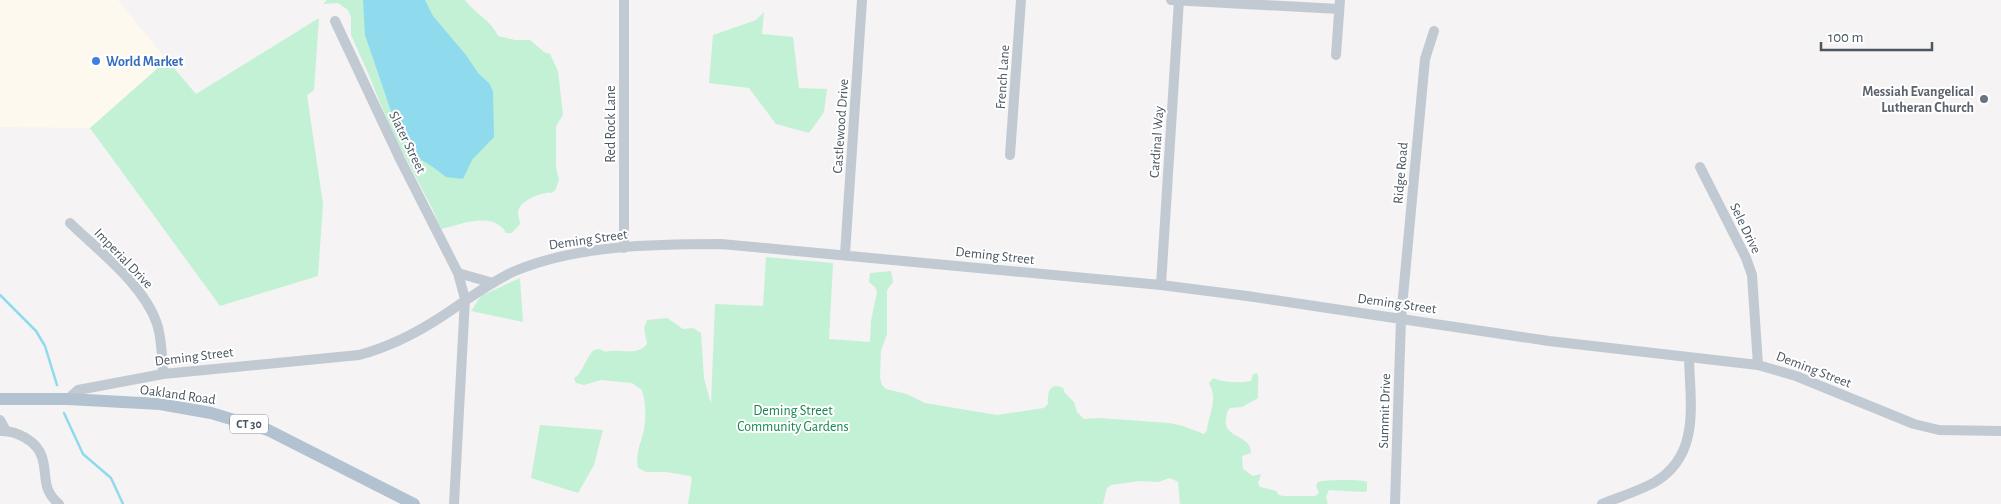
<svg xmlns="http://www.w3.org/2000/svg" width="2001" height="504" viewBox="0 0 2001 504" font-family="'Alegreya Sans',sans-serif">
<style>
.commercial{fill:#fdf9ef}
.green{fill:#c3f1d5}
.water{fill:#90daee}
.lines{fill:none;stroke-linecap:round;stroke-linejoin:round}
.stream{stroke:#90daee;stroke-width:2.5}
.minor{stroke:#c1cad2;stroke-width:10}
.major{stroke:#b3c2d1;stroke-width:12}
.shop-dot{fill:#3f7fe0;stroke:#fff;stroke-width:2}
.worship-dot{fill:#6b7280;stroke:#fff;stroke-width:2}
.labels{text-anchor:middle;stroke-width:4;stroke-linejoin:round;paint-order:stroke}
.shield{fill:#fff;stroke:#808990;stroke-width:1}
.shield-label{font-size:12px;font-weight:bold;fill:#4a5661}
.shop-label{font-size:14px;font-weight:bold;fill:#366cbe;stroke:#fff;text-anchor:start}
.street-label{font-size:14px;fill:#4a5661;stroke:#fff}
.worship-label{font-size:14px;font-weight:bold;fill:#5b616d;stroke:#fff;text-anchor:end}
.park-label{font-size:14px;fill:#17864f;stroke:#fff}
</style>
<rect width="100%" height="100%" fill="#f5f3f3"/>
<path class="commercial" d="M0,0H118L167,60L90,128L0,127Z"/>
<path class="green" d="M327,0H465C475,14 491,20 498,36L515,40H530L544,52L550,54L558,71L563,115L556,126V168L559,179L556,189L552,193C543,191 519,201 518,212C518,216 520,221 520,224L512,233H506C494,210 460,225 441,229L432,208L391,130L368,73L351,35V17L348,10L338,3L323,4Z
M764,12L762,34L793,37L799,88L827,89L824,112L809,133L776,124L749,88L709,83L713,35L756,20Z
M319,18L314,90L307,95L323,204L318,276L220,306L90,128L167,60L196,94Z
M766,257L833,263L829,339L870,342L871,321L877,292L875,287L869,282L870,273L891,271L893,282L887,290V334L881,351L880,378L882,385L886,389L907,394L925,403L997,415L1044,408L1048,404C1047,393 1050,381 1063,388L1065,393L1074,402L1077,412L1084,419L1099,418L1169,423L1183,426L1204,434L1207,430C1208,419 1214,407 1213,396C1213,391 1211,388 1209,383L1213,378C1224,383 1240,383 1251,381L1253,374L1257,373C1260,381 1257,390 1258,398L1242,407L1230,408C1226,412 1227,414 1226,419C1223,439 1251,434 1251,453L1242,456L1243,469L1253,476L1261,474L1258,483L1260,487L1276,491L1279,495L1284,496H1315L1319,493L1316,486L1318,482C1325,480 1361,479 1367,482V491L1364,492L1329,490L1326,497L1328,504H1180L1178,482L1170,478L1158,482L1140,481L1111,485L1107,488L1103,504H688L692,478L690,476L666,472H646L638,468C635,454 641,443 644,430C646,417 646,403 642,390L632,383L601,380L584,385L576,383L574,378C584,372 585,358 594,350L599,349L606,352C618,348 637,357 647,344L644,328L647,320L667,318L683,329L693,328L701,333L704,378L711,404L715,304L763,306Z
M520,278L523,322L471,311L481,296Z
M540,425L603,430L594,465L578,493L531,478Z"/>
<path class="water" d="M363,0H425L433,16L466,55L478,73L489,83L493,91L494,137L472,160L463,179L446,177L433,167L420,159L409,137L400,129L393,117L365,35Z"/>
<g class="lines">
<path class="stream" d="M0,295L36,331L45,346L57,385
M64,413L83,454L111,478L123,504"/>
<path class="minor" d="M624,0V248
M1171,0L1339,9
M335,21L400,159L458,273L465,299L454,504
M1336,55L1340,0
M1010,155L1021,0
M1700,167L1746,258L1752,275L1758,365
M70,223C99,251 144,285 157,324C162,339 162,358 163,374
M845,254L862,0
M458,273L493,283
M1161,285L1179,0
M68,399L78,390L163,374L359,355C389,347 415,334 441,317C466,301 488,283 515,271C577,245 655,244 721,244L1161,285L1247,296L1549,341L1758,365L1796,376L1914,424L1939,430L2001,431
M0,420L6,431
M0,431C16,430 37,441 42,457C48,477 41,489 59,504
M1395,504L1401,318L1425,59L1434,31
M1602,504C1619,497 1639,491 1655,482C1701,454 1690,404 1689,357"/>
<path class="major" d="M0,399H68L160,404L211,413L268,430L414,504"/>
</g>
<circle class="shop-dot" cx="96" cy="61" r="5"/>
<circle class="worship-dot" cx="1984" cy="99" r="5"/>
<g class="labels">
<rect class="shield" x="230" y="414.5" width="38" height="19" rx="4"/>
<g class="shield-label">
<text x="249" y="428">CT 30</text>
</g>
<g class="shop-label">
<text x="106" y="66">World Market</text>
</g>
<g class="street-label">
<text transform="translate(1002 77) rotate(-86)" y="5">French Lane</text>
<text transform="translate(610 124) rotate(-90)" y="5">Red Rock Lane</text>
<text transform="translate(840 126) rotate(-86)" y="5">Castlewood Drive</text>
<text transform="translate(408 142) rotate(64)" y="5">Slater Street</text>
<text transform="translate(1156 142) rotate(-86)" y="5">Cardinal Way</text>
<text transform="translate(1400 173) rotate(-85)" y="5">Ridge Road</text>
<text transform="translate(1746 228) rotate(64)" y="5">Sele Drive</text>
<text transform="translate(588 239) rotate(-8)" y="5">Deming Street</text>
<text transform="translate(995 255) rotate(6)" y="5">Deming Street</text>
<text transform="translate(124 258) rotate(46)" y="5">Imperial Drive</text>
<text transform="translate(1397 303) rotate(8)" y="5">Deming Street</text>
<text transform="translate(194 356) rotate(-7)" y="5">Deming Street</text>
<text transform="translate(1814 369) rotate(21)" y="5">Deming Street</text>
<text transform="translate(178 394) rotate(8)" y="5">Oakland Road</text>
<text transform="translate(1384 411) rotate(-88)" y="5">Summit Drive</text>
</g>
<g class="worship-label">
<text x="1974" y="96">Messiah Evangelical<tspan x="1974" dy="16">Lutheran Church</tspan></text>
</g>
<g class="park-label">
<text x="793" y="415">Deming Street<tspan x="793" dy="16">Community Gardens</tspan></text>
</g>
</g>
<path d="M1821 42v8h111v-8" fill="none" stroke="#4a5661" stroke-width="2.5"/>
<text x="1828" y="42" font-size="15" fill="#4a5661" stroke="#ffffff" stroke-width="4" paint-order="stroke">100 m</text>
</svg>
